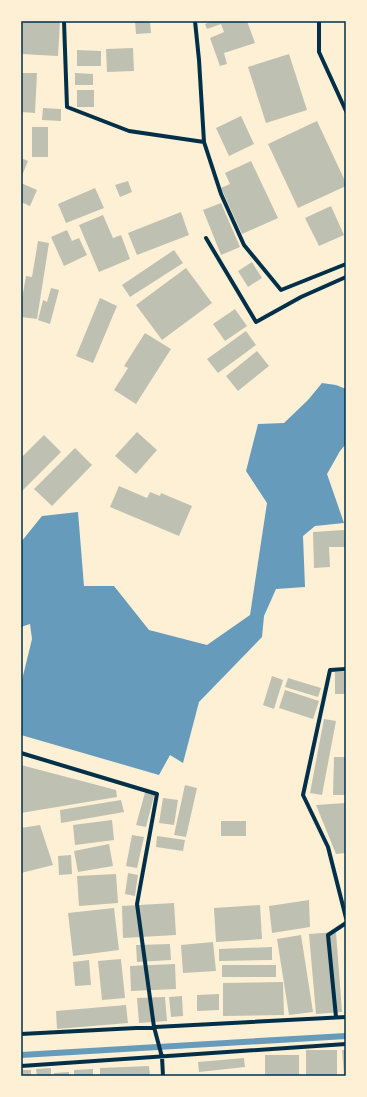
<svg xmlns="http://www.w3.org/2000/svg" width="367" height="1097" viewBox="0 0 367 1097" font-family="Cabin,sans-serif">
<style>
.water{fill:#669bbc}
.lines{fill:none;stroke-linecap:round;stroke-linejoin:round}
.stream{stroke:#669bbc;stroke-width:6}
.building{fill:#bec0b2}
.minor{stroke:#003049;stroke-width:4}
.neatline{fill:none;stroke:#003049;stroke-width:1.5}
</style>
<rect width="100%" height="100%" fill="#fdf0d5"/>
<path class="water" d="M322,383L336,385L346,389V444L340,451L327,474L344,523L315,526L303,536L305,587L276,589L264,616L262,637L199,702L183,763L170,755L159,775L21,735V684L32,639L30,624L21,627V542L42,516L78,512L84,586H114L149,630L207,645L250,615L267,503L246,471L258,424L284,423L308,400Z"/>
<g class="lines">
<path class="stream" d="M21,1055L346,1036"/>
</g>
<path class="building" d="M21,21H60L58,56L21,54Z
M135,21H150L151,33L136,34Z
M213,21H247L255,43L224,53L227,64L220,66L210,38L224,32L221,24L207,29L205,24Z
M133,48L134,71L107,72L106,49Z
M77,50L101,51V66H77Z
M289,54L307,110L266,123L248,67Z
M21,73H37L35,113L21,112Z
M75,73L93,74V85H75Z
M77,90H94V107H77Z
M43,108L61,109V121L42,120Z
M241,116L254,144L229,156L216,128Z
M317,121L346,183V186L298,208L268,144Z
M32,127H48V157H32Z
M21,158L28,161L21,178Z
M251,161L278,218L242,234L221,188L230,184L225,173Z
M128,181L132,192L120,197L115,185Z
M21,183L37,190L30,206L21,202Z
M95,188L104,208L66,223L58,204Z
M221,203L240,247L221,255L203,210Z
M331,206L344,235L319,246L305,218Z
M181,212L189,235L137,255L128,233Z
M103,215L113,238L121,235L130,259L99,272L79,225Z
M67,230L72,241L79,238L87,255L64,266L51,237Z
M38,241L49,243L37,319L21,317V305L26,276L32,277Z
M174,250L183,263L130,297L122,285Z
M252,262L262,278L248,287L238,271Z
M186,268L212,303L162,340L136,305Z
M51,288L59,290L50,324L38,320L43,300L47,302Z
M100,298L117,306L93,363L76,356Z
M235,309L247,326L225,341L213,324Z
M246,331L256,345L218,373L207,359Z
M145,333L171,349L136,404L114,390L128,368L124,366Z
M257,351L269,366L238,391L226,376Z
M137,432L157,450L136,474L115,456Z
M44,435L61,452L21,492V458Z
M75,448L92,465L52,506L34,489Z
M119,486L147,498L150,492L160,496L161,493L192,506L179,536L110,507Z
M344,530L345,547H329L330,567L314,568L313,532Z
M335,672H346V694H335Z
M272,676L283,680L274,709L263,705Z
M288,678L321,688L318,697L285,687Z
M285,690L319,701L313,719L279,708Z
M324,719L336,721L322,795L310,793Z
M334,757H346V795H333Z
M21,765L116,790L117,797L21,813Z
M185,785L197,788L186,837L174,835Z
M146,789L155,792L146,827L136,825Z
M163,798L178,800L174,825L159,823Z
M121,800L124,812L61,823L60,810Z
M346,803V853L336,854L316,805Z
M112,820L114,840L75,845L73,825Z
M221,821H246V836H221Z
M40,825L53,865L21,873V828Z
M132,835L144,837L137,868L126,866Z
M157,836L185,840L183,851L156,847Z
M109,844L113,866L78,872L74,851Z
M71,855L72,874L59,875L58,856Z
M128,873L138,875L135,896L125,894Z
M116,874L118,903L79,906L77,876Z
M309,900L310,927L272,933L269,906Z
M174,903L176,935L123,938L122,906Z
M260,905L262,939L216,942L214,908Z
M114,908L119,950L73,956L68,913Z
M336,932L342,1012L316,1014L309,934Z
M301,935L313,1012L289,1015L277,939Z
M213,942L216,971L183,973L181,945Z
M170,944L171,960L137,962L136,945Z
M272,947V960L219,961V949Z
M121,959L125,998L102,1000L98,961Z
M89,960L91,985L75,986L73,962Z
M175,964L176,989L131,991L130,966Z
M222,965H276V977H222Z
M283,982L284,1015L223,1016V983Z
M219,994V1010L197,1011V995Z
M182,996L183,1016L171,1017L169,997Z
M165,997L167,1021L139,1023L137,998Z
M126,1005L128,1023L57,1029L56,1011Z
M306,1050H337V1076H306Z
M342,1050H346V1076H344Z
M265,1055H299V1076H265Z
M244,1058L245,1067L199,1072L198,1062Z
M149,1066L150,1076H100V1068Z
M51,1068V1076H37L36,1069Z
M93,1069V1076H74V1070Z
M21,1070H31V1076H21Z
M69,1072V1076H55L54,1073Z"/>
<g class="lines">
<path class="minor" d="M64,21L67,107L129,131L204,142L221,194L244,245L281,290L346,264
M195,21L199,60L204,142
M319,21V52L346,111
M206,238L256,322L301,297L346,277
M346,669L330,670L303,795L328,847L346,918
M21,753L157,794L137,904L154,1027L162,1057L163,1076
M336,1017L328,935L346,923
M21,1034L346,1017
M21,1066L346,1044"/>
</g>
<rect width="367" height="1097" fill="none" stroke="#fdf0d5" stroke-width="44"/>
<rect x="22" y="22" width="323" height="1053" class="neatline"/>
</svg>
